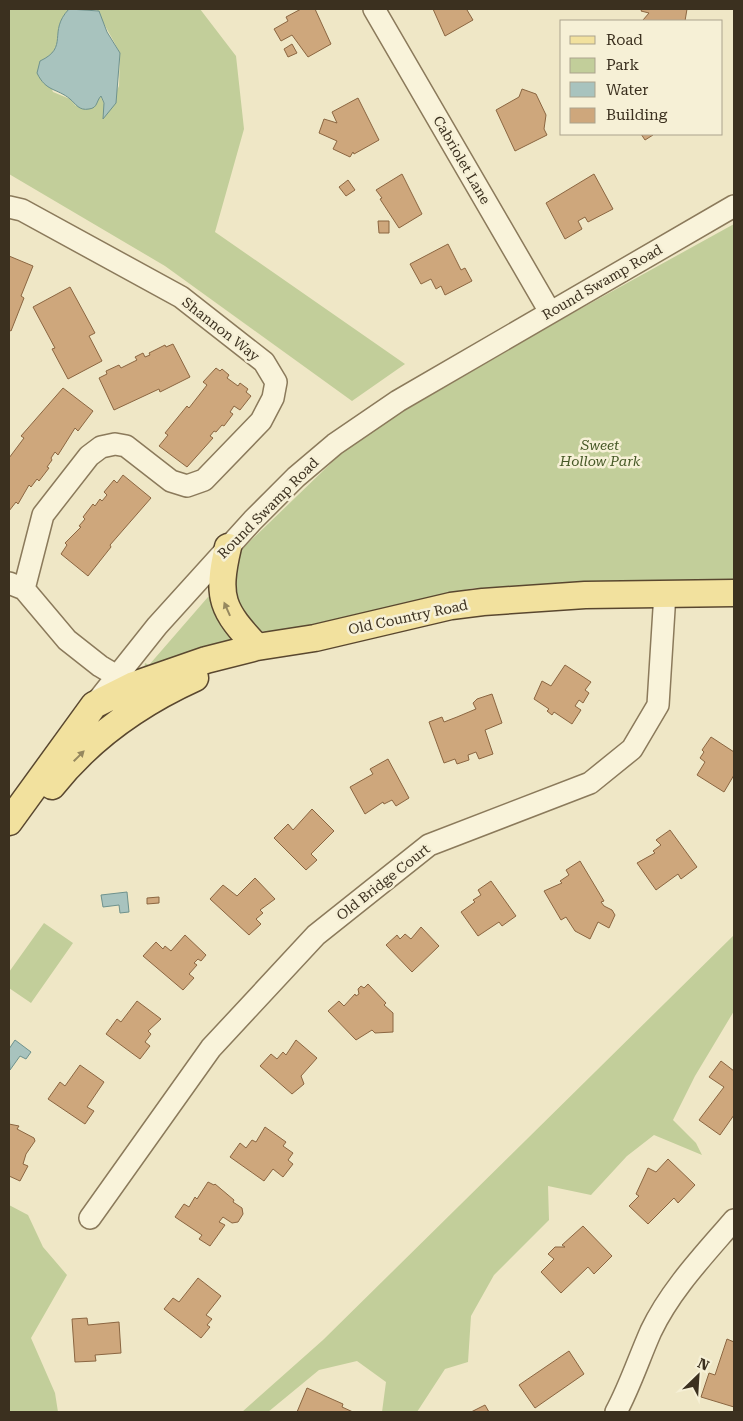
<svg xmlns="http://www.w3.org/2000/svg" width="743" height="1421" viewBox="0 0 743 1421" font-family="'Roboto Serif',serif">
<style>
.green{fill:#c2ce9a}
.water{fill:#a8c3be;stroke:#6e928d}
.building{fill:#cea77c;stroke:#8b6641}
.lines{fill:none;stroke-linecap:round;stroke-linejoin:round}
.minor-casing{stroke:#8b7a5b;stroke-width:24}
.major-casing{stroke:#59472f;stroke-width:29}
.minor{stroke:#f9f3da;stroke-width:21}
.major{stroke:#f2e19e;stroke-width:26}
.oneway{fill:#96885e}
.labels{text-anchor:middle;stroke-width:5;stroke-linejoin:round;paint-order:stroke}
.street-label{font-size:14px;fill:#3b301f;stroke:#f6f0d6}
.park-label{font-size:14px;font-style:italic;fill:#465826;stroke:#f6f0d6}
</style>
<rect width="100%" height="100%" fill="#efe7c6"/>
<path class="green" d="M9,9H69C47,32 70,47 40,61L53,92L70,99L76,106L98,99L100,95L104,104L103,119L119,86L120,53L96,9H200L236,56L244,129L215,232L405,364L352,401L165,266L9,174Z
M734,224V585L473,588L293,633C247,637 249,621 229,585L238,553L356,439L562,319Z
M214,594L237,634L232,643L144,669L145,663L149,665L208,597Z
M44,923L73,943L31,1003L9,988V972Z
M734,935V1011L695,1076L673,1120L696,1143L702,1155L654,1135L627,1156L591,1195L548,1186L549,1220L494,1275L471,1316L468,1362L445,1369L417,1412H382L386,1382L357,1361L319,1370L268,1412H242L323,1340Z
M9,1205L28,1215L43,1247L67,1275L31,1338L55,1393L58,1412H9Z"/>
<path class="water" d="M69,9L99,11L107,32L120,53L116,103L103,119L104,103L101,96C96,101 98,108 89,109C79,111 76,104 70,99C57,88 46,92 37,73L40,61C70,47 47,32 69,9Z
M127,892L129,912L120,913L119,905L103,907L101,895Z
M15,1040L31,1052L26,1059L20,1056L10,1070L9,1049Z"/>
<path class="building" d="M301,9H315L331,44L308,57L292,35L281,41L274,29L288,21L286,17Z
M433,9H468L467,10L473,20L445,36Z
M642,9H687L685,21H645L643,20L649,13L641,11Z
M292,44L297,53L288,57L284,49Z
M522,89L536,94L546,115L544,129L547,135L515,151L496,110L519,97Z
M358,98L379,140L354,154L353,152L350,157L333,149L337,141L319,133L324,119L337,123L332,112Z
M641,134H653V135L645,140Z
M402,174L422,214L399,228L380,199L382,198L376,190Z
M594,174L613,209L588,222L585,217L578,221L582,229L565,239L546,203Z
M348,180L355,190L346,196L339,187Z
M378,221H389V233H379Z
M448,244L461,270L465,268L472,281L445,295L441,286L436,289L431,279L421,284L410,264Z
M9,256L33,266L21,296L24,298L11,331L9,330Z
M70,287L95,333L89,336L102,361L68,379L52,349L55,348L33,307Z
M173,344L190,377L160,392L159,389L114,410L99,378L107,374L106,371L119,365L121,368L137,360L135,357L143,353L145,357L150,355L149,353L165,345L166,347Z
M216,368L220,371L222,369L229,375L227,378L238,386L240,383L248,389L246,392L251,396L240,410L234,406L230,412L233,414L224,426L222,425L216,432L214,431L210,436L213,438L187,467L159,446L168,435L165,433L187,406L189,408L207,385L203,382Z
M63,388L93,411L78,431L75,428L58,455L55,452L51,458L52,460L47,467L49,468L39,481L37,479L31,487L29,485L18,504L16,502L9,511V458L24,438L21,436Z
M123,475L151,498L110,545L111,547L88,576L61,554L67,545L65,543L81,527L79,526L85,519L83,517L93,504L95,506L100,499L102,501L107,495L104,492L114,480L117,483Z
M565,665L591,682L585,690L589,693L583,703L579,700L575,706L581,710L572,724L554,712L552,715L547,711L549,709L534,699L542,681L551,686Z
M492,694L502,723L485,730L493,754L479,759L476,752L468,755L469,760L457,764L455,759L444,763L429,722L442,717L444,722L457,717L476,709L473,703L477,699Z
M711,737L734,752V775L724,792L697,775L705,762L700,758L704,752L702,750Z
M388,759L409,798L396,806L392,800L384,804L383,802L365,814L350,787L373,774L370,769Z
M312,809L334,831L311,854L317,860L306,870L274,838L288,824L293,830Z
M670,830L697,867L681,879L678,874L656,890L637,863L655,853L653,851L661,845L656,840Z
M580,861L604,901L601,902L604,906L612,910L615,915L609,928L598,922L590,939L575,931L566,917L561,920L544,891L562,883L560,881L569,875L566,870Z
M255,878L275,899L260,910L263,913L256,919L261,924L249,935L210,899L223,885L237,896Z
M491,881L516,916L502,926L499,922L478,936L461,912L475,902L473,900L481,895L478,890Z
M159,897V903L147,904V898Z
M421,927L439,946L412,972L386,945L397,935L400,939L405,934L411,939Z
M185,935L206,955L201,961L198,959L194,963L197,965L189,974L194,978L183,990L143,956L156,942L163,949L165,946L171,951Z
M368,984L386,1003L384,1005L393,1013V1032L375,1033L372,1030L356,1040L328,1011L339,1001L344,1006L355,994L356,996L359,994L358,989L361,986L364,988Z
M137,1001L161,1019L148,1031L151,1034L145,1042L150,1046L140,1059L106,1034L117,1019L121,1022Z
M296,1040L317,1058L301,1076L304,1084L292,1094L260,1066L271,1054L277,1059L283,1052L286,1055Z
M721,1061L734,1071V1115L720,1135L699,1120L724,1087L709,1077Z
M80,1065L104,1082L87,1107L94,1111L85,1124L48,1099L60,1082L65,1086Z
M9,1124L19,1126L17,1129L34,1138L35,1141L26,1154L23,1164L28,1166L20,1181L9,1176Z
M265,1127L286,1142L283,1146L293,1153L288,1160L293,1164L283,1177L273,1169L264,1181L230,1157L240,1143L246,1148L252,1140L256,1142Z
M668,1159L695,1185L678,1203L674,1198L648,1224L629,1206L639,1196L636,1194L648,1168L656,1172Z
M208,1182L214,1185L215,1184L234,1200L233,1202L242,1208L243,1214L238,1222L232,1223L223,1217L219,1222L225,1225L210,1246L199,1239L202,1235L175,1217L184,1204L189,1207L195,1197L197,1199Z
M583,1226L612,1256L594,1274L588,1267L561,1293L541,1272L554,1259L548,1254L555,1247H565L562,1245Z
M198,1278L221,1296L206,1315L212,1319L207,1325L210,1327L201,1338L164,1309L173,1298L179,1302Z
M87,1318L88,1325L119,1322L121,1353L95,1355L96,1361L75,1362L72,1319Z
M727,1339L734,1342V1407L701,1397L709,1373L715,1375Z
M569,1351L584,1374L535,1408L519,1385Z
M307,1388L343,1404L342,1407L353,1412H297Z
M485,1405L489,1412H471Z"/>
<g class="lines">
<defs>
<path id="minor" d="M374,9L550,312
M9,207L22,210L181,297L264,362L276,382L273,398L261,421L204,480L187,486L171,481L126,446L115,444L101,447L89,456L43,515L24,589
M9,583L24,589L67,640L100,666L127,682
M95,704L157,626L253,520L296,477L335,444L398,401L734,206
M90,1218L211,1048L316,935L429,845L590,783L632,749L658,705L665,593
M616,1412C630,1386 639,1358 651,1331C671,1289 705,1254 734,1220"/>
<path id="major" d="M228,547C216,598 222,610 257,647
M52,786C90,738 140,703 195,678
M9,822L94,705L134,685L206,660L257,647L315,638L451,606L483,602L585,595L734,593"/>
</defs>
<use href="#minor" class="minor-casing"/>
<use href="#major" class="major-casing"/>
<use href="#minor" class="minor"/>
<use href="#major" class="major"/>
</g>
<defs><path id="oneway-solid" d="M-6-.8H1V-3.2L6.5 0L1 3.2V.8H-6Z" transform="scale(1.25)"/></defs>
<g class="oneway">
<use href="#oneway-solid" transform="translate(227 609) rotate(-114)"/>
<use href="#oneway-solid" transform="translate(79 756) rotate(-45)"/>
</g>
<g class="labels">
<g class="street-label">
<text transform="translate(462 160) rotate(60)" y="5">Cabriolet Lane</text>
<text transform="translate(602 282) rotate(-30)" y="5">Round Swamp Road</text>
<text transform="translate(221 329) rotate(38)" y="5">Shannon Way</text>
<text transform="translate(268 508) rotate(-45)" y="5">Round Swamp Road</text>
<text transform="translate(408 617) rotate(-12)" y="5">Old Country Road</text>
<text transform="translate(383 882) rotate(-38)" y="5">Old Bridge Court</text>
</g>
<g class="park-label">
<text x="600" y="450">Sweet<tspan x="600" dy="16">Hollow Park</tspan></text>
</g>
</g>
<rect width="743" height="1421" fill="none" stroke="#3b301f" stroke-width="20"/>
<rect x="560" y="20" width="162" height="115" fill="#f6f0d6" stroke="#aba38d"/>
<rect x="570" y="36" width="25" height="8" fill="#f2e19e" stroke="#aba38d"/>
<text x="606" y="45" font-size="15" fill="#3b301f">Road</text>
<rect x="570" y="58" width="25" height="15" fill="#c2ce9a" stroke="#aba38d"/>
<text x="606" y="70" font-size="15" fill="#3b301f">Park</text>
<rect x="570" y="82" width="25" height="15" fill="#a8c3be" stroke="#aba38d"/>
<text x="606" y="95" font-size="15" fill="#3b301f">Water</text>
<rect x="570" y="108" width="25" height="15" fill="#cea77c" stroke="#aba38d"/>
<text x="606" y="120" font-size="15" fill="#3b301f">Building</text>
<g transform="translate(698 1376) rotate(25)" stroke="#f6f0d6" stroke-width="4" paint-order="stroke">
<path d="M0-4L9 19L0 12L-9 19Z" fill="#3b301f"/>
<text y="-8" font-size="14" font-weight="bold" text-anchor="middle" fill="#3b301f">N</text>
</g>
</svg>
